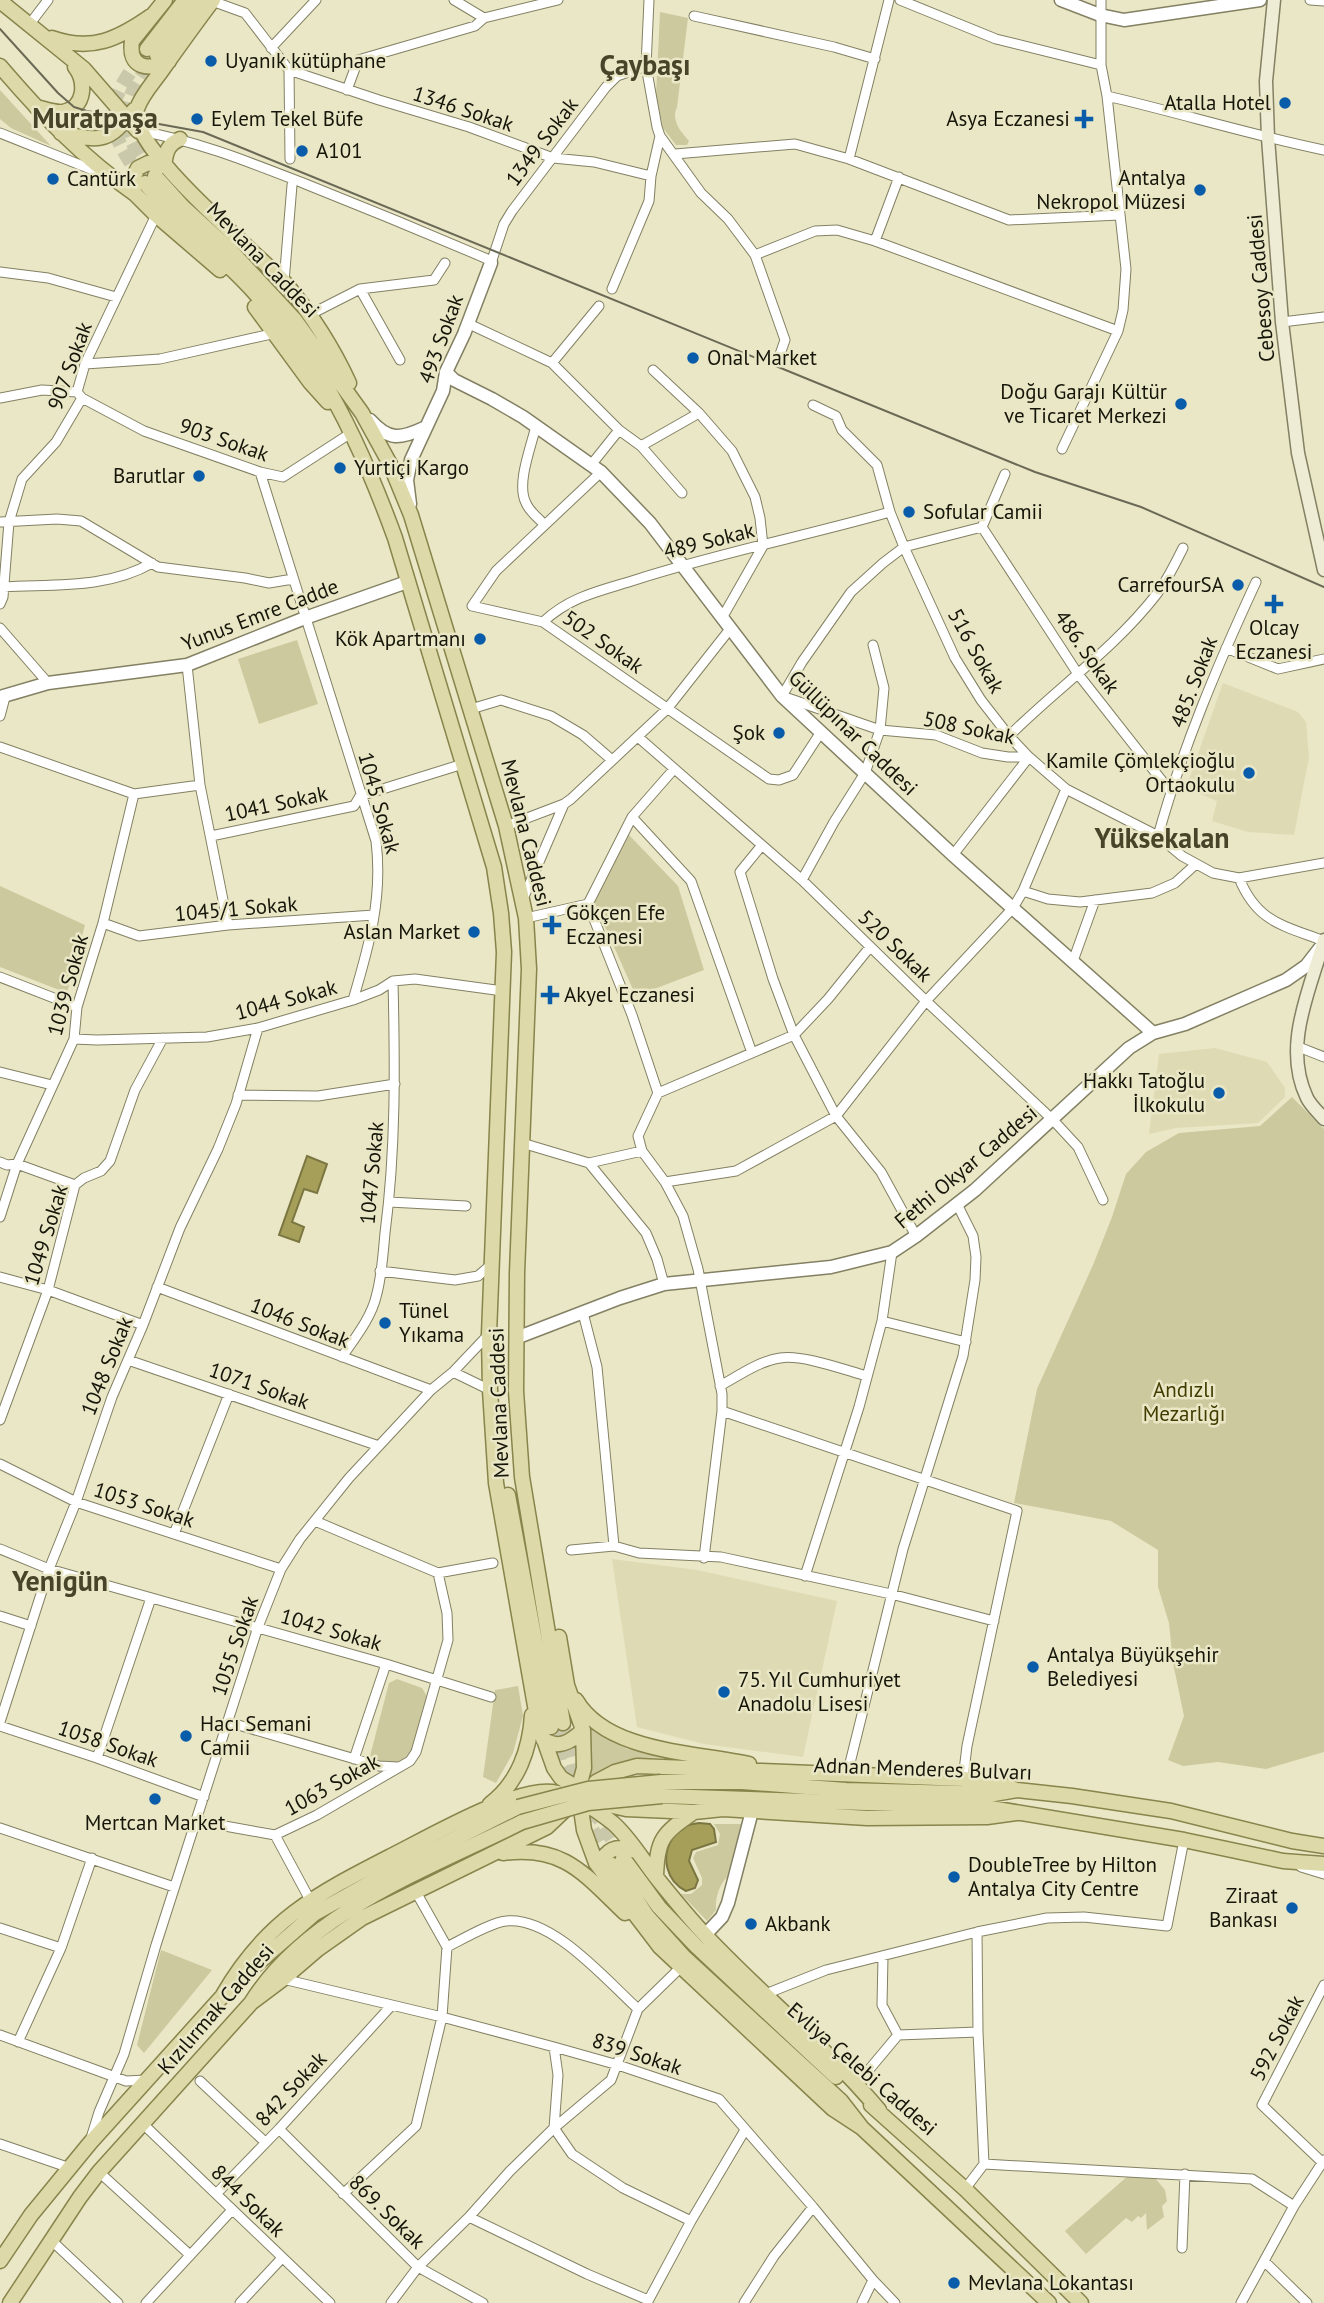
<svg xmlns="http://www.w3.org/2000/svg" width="1324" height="2303" viewBox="0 0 1324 2303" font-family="'PT Sans',sans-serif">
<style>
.built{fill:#dedab3}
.green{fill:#cdc99e}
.water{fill:#a69f59;stroke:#7b7641;stroke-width:2}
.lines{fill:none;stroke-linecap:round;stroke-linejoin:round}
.primary-tunnel{stroke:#c9c8aa;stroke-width:14;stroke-dasharray:14 7;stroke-linecap:butt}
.minor-casing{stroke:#838063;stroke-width:11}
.tertiary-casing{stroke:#838063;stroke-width:15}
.secondary-casing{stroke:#838063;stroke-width:15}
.primary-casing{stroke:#88844b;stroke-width:17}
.minor{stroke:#fff;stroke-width:9}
.tertiary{stroke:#fff;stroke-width:12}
.secondary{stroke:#eeecd4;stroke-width:12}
.primary{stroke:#ddd9a9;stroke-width:14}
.tram{stroke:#6a6955;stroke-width:2}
.primary-bridge-casing{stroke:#88844b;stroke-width:17;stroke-linecap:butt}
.primary-bridge{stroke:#ddd9a9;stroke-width:14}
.poi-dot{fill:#095caa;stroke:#e9e7c6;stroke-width:2.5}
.labels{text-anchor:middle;stroke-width:5;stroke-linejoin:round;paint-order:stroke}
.poi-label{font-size:21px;fill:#161509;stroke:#e9e7c6;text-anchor:start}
.street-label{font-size:21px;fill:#161509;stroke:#e9e7c6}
.park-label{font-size:21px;fill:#423c00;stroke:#e9e7c6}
.district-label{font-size:28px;font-weight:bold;fill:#474429;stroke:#e9e7c6}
</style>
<rect width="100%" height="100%" fill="#e9e7c6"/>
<path class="built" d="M1223,683L1298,712L1306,722L1309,757L1294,835L1248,832L1212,821L1217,801L1186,788Z
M1215,1048L1267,1062L1285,1088V1097L1258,1123L1176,1128L1149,1134L1159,1054Z
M612,1559L697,1570L837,1601L803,1757L704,1744L637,1727Z"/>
<path class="green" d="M660,12L688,18L677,107C671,120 680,131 689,141L687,145H676L663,128L656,95Z
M0,90L51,146L11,128L0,119Z
M297,640L318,704L259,724L238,659Z
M628,834L678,886L704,970L636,996L593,900Z
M0,886L85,925L67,993L0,967Z
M1292,1097L1324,1129V1752L1266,1769L1218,1762L1183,1766L1168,1760L1184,1716L1173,1663L1169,1623L1158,1587V1550L1111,1521L1014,1503L1037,1389L1093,1265L1112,1217L1126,1174L1146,1152L1179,1133L1260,1126Z
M397,1679L422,1688L428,1698C419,1728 414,1784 370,1756L389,1683Z
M518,1686L523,1716L513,1753L496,1783L483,1777L495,1690Z
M586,1721L599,1733L627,1749L676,1758C663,1758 648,1757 635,1759C618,1763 603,1773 586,1777Z
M714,1824H741L727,1877C719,1885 715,1899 716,1910L707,1921L681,1894H691L702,1885V1878L693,1858L696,1852L718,1845L720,1834Z
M161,1950L212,1970L144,2053L137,2045Z
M1129,2175L1155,2178L1165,2190L1167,2201L1162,2206L1164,2217L1147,2230L1146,2213L1141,2218L1138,2216L1132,2222L1126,2218L1086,2254L1065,2231Z"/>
<path class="water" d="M307,1156L327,1164L317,1193L304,1189L292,1222L304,1227L299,1242L279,1235Z
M699,1823L710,1824L714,1829L716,1842L692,1850L689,1861L698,1880L695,1888L686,1891C666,1881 661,1857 672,1839C675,1834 678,1829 683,1827C687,1825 694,1824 699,1823Z"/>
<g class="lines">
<path class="primary-tunnel" d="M152,172C114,124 120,104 155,57
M143,180C100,122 104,105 147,49
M563,1723L573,1764L584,1787
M551,1727L562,1768L569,1784
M593,1809L623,1857
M582,1812L612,1864"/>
<defs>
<path id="minor" d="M454,0L484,18
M649,0L646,66L657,127L660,136L701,193L728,219L755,255L785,340L779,357
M900,0L996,39L1101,65
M1310,0L1324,1
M212,1L245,13L289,70L379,100L469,127L553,158L594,162L651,176
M694,16L834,47L875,59
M29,25L48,0
M271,48L316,0
M289,70L290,159
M347,90L358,60L475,26L484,18L558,0
M1107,96C1180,113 1251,135 1324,150
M140,131C197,141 249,162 303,183C366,208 429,234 492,261
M0,133L103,174
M675,154L795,144L849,159L1009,220L1120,215
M849,159L889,0
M875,241L899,177
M755,255L815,231L837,230L875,241L1118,331L1123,310L1126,269L1107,96L1101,65V0
M491,263L504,224L512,211L606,87L617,76L646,66
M0,272L48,278L116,297
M284,282L292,185
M360,289L400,360
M612,289L649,201L651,176L660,136
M311,314L360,289L434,280L445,263
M1282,322L1324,317
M467,323L552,363L619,430L641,446L699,413L732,451L755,497L760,518L763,546L722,618
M552,363L599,306
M85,364L160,359L276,333
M653,370L699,413
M0,398L42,390L77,392
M82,398L144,431L260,472L283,477L351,433
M813,405L836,416L842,430L877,465L890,512L904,547L955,658L981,700L1009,736L1029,757L1066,789L1158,836L1182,856L1213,873L1239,878L1324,863
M536,426C531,447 516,484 526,503C529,511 538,518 544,524
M641,446L682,493
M1062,449L1118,331
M591,465L619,430
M260,472L376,841C383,898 369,946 353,1000
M601,472L496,571L472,606L543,622L769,779L779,780L793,775L821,732
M1005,474L982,527L904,547L883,563L851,592L802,662L782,696L880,730L936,735L982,753L1008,757H1029
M0,522L57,519L81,521L158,567L245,578L269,583L293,579
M982,527L1078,674L1170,791
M4,587C54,584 107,589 152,563
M0,604L3,597L9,522L22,479L56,442L82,398L77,392L85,364L156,215
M543,622C571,596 600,591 635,580C719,553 805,536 890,512
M0,628L48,683
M1226,648L1278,669L1324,659
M187,665L200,785L228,925
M471,709L501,700L551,716L583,735L612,760
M0,716L5,697
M1009,736C1057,688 1114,649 1156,595C1167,581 1175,564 1183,548
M638,737L802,880L926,1001L1053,1120L1078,1147L1103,1200
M0,747L134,794L200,785
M632,817L691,881L752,1053
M506,826L564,804L571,799L667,709L730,629
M211,836L354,806L360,796L463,764
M1158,836C1182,749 1218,664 1256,582
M762,845L740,872L773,979L794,1035L836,1116L881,1172L916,1236
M953,855L1029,757
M1239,878C1257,922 1282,925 1324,941
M802,880L834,822L865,773L880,730L884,688L873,645
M1023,891L1066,789
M523,899L564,804
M588,904L632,817L674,769
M526,918L588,904L632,1015L658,1093L638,1136L642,1151L665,1182L683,1216L698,1269L722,1394V1411L704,1558
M103,923L139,936L228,925L374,915
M1073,961L1095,900
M0,977L77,1007
M74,1039L97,1040L207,1037L258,1028L353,1000L379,990L393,981L415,979L503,991
M1296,1046L1324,1057
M0,1072L52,1085
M658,1093L794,1035L828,999L870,947
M238,1095L318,1096L395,1084
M522,1143L589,1163L642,1151
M0,1162L7,1165L17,1164L75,1185
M589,1163L646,1233L657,1259L664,1284
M665,1182L736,1171L836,1116L926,1001L1013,908L1023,891L1048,899L1080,902L1152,893L1175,883L1196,864
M389,1202L466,1206
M0,1217L17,1164L74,1039L77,1007L103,923L134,794
M380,1271L455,1280L478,1276L492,1264
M0,1277L48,1290L143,1325
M157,1287L431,1390
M583,1313L597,1367L614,1546
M882,1321L966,1342
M489,1334L453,1372L490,1390
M342,1357C354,1339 371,1318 376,1297C382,1276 383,1254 385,1233C396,1149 395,1065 393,981
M128,1360L379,1446
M720,1386C738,1376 759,1361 780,1358C802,1354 845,1370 867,1376
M722,1411L1017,1511L967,1746L963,1779
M0,1420L48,1290L75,1185L84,1178L101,1171L110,1161L135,1090L163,1038
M0,1464L76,1502L281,1569
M315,1521L438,1573L493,1563
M174,1534L229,1394
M0,1549L49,1569L386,1664L491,1697
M571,1550L614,1546L639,1553L721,1557L891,1594L994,1621
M805,1576L859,1407L882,1321L892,1252
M0,1616L31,1626
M0,1722L49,1569L76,1502L112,1397L143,1325L180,1228L218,1149L236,1104L258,1028
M228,1722L379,1766L398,1767
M0,1726L97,1758L204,1797
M97,1758L151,1598
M354,1759L386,1664
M847,1775L903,1549L963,1356L975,1280L976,1257L973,1236L957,1204
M197,1821L275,1835L317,1815L410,1761L416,1752L448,1640L447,1613L438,1573
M0,1828L174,1887
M275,1835L310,1900
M1301,1867L1324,1874
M0,1928L61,1948
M447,1947C461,1940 492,1922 506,1921C552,1916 606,1980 638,2009
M883,1957L882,2005L898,2035L978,2032
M283,1979L442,2017L554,2047L618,2065L719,2099L813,2207L873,2280L895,2303
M1324,1985L1262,2105L1324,2164
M763,1995L826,1970L977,1932L1047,1918L1084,1917L1167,1926L1184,1840
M0,2035L126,2081L146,2080
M18,2042L61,1948L92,1858
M554,2047L558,2075L554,2128L572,2154L623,2188L691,2221
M200,2081L265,2142
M857,2084L898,2035
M142,2123L330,2303
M279,2129L418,2267L483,2303
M91,2138L99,2112L124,2054L156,1945L258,1627L281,1569L300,1539L349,1478L431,1390L453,1372
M0,2144L70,2168
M984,2164L1252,2179L1294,2206
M99,2172L190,2255
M965,2189L984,2164L978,2032L977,1932
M216,2194L279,2129L391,2006
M343,2194L416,2126L442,2017L447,1947L416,1892
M469,2217L587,2274L648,2300
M52,2241L118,2303
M1182,2248L1185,2174
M1264,2261L1307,2303
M146,2303L232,2210
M240,2303L282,2258
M391,2303L418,2267L469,2217L510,2171L554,2128L611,2080L638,2009L681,1967
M647,2303L691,2221L745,2130
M744,2303L774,2256L813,2207
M862,2303L873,2280
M1241,2303L1294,2206L1324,2160"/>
<path id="tertiary" d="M1061,0L1100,15L1124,20L1260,0
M446,372L454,380L492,399L523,417L601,472L650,523L782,696L953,855L1153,1033
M370,420C389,441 400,439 424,428
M410,504L407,480L411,460L443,391L446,372L464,334L491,263
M0,697L48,683L187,665L305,618L407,582
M516,1338L620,1298L664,1284L831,1267L892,1252L916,1236L975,1190L1129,1048L1153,1033L1185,1024L1286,980L1306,966L1320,948
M705,1935L722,1917L728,1903L752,1811"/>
<path id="secondary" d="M1274,0L1266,81L1268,138L1282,322L1298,453L1324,570
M1324,940C1310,990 1282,1046 1307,1098C1311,1106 1319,1113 1324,1119"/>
<path id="primary" d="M165,0L132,41C128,69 149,71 169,61
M213,0C195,24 177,49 160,73C152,84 141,96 137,109C126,147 259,254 286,284C312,315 332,346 349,383
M0,1L84,69L138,131
M52,38C92,52 118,39 151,16
M147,49L185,0
M157,55L199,0
M0,66C41,114 83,158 135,194
M36,107C45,109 54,113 63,112C86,108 86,81 75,67
M61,133C101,141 107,144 134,110
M180,139C167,145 166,152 164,166L148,163L138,168L131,182L135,194L156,215L220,270
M155,176L183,207L231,251L295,320L362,413L390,464L411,515L506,826L526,918L529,969L517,1273L516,1391L522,1477L563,1723
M145,183C178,223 220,254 255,293C279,319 303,347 321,377C352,428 375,483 395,538L494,867L501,913L504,952L489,1334L490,1390L496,1483L538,1723L554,1768L561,1778L604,1804L626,1809L694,1812L723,1809L867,1818L987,1817L1016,1813
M255,307L310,382L328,402
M508,1495L551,1727
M576,1700C607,1753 696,1752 749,1764
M543,1739C558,1750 571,1742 583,1730
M661,1782H742L846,1790L994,1794L1017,1790L1072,1796L1171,1811L1292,1841L1324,1846
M662,1796L985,1807L1184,1840L1283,1861L1324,1864
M490,1804C518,1783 530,1749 532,1715
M503,1853C564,1845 584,1874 625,1913
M623,1858L659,1907L696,1946L836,2077
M613,1865L647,1916L684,1957L841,2101L862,2128L1049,2303
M602,1871V1860C610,1846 621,1846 636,1851
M656,1877C657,1839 662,1834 694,1812
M243,1976L314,1914L391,1871L518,1807
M223,1995C266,1920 317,1894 391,1856C427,1838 515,1787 552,1792C575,1795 595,1809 613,1823C630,1838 642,1859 656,1877C672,1897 689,1918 707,1937C763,1996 827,2048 879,2110
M251,2003L283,1979L318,1949L362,1918L547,1827L567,1808L580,1783L584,1768L583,1730L567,1685L559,1637
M871,2105L965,2189L1081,2303
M862,2128L833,2109L660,1947L596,1863L584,1830L582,1816L584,1803L596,1782L615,1772L637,1766L963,1779L997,1783L1017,1790
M0,2261L31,2215L90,2143L228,1990
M10,2303L80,2197L99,2172L251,2003C307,1912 430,1868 522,1822"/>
</defs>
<use href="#minor" class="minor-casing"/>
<use href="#tertiary" class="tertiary-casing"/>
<use href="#secondary" class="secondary-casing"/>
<use href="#primary" class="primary-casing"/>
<use href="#minor" class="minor"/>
<use href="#tertiary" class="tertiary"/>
<use href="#secondary" class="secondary"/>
<use href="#primary" class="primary"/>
<path class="tram" d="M0,29L58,93L74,107L87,111L203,132L1035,472L1141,507L1324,587"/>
<defs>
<path id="primary-bridge" d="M518,1807L588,1789L661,1782
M522,1822L588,1803L662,1796"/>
</defs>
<use href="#primary-bridge" class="primary-bridge-casing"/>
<use href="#primary-bridge" class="primary-bridge"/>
</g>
<g class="poi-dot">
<circle cx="211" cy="61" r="7"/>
<circle cx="1285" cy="103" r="7"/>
<circle cx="197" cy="119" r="7"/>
<path d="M1080.5 108.5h7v7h7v7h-7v7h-7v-7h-7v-7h7z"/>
<circle cx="302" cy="151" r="7"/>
<circle cx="53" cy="179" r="7"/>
<circle cx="1200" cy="190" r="7"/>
<circle cx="693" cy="358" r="7"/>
<circle cx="1181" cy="404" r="7"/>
<circle cx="340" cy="468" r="7"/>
<circle cx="199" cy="476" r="7"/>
<circle cx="909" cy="512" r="7"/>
<circle cx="1238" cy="585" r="7"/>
<path d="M1270.5 593.5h7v7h7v7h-7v7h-7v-7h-7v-7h7z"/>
<circle cx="480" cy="639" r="7"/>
<circle cx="779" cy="733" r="7"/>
<circle cx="1249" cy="773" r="7"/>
<path d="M548.5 914.5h7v7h7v7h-7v7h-7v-7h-7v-7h7z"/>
<circle cx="474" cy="932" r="7"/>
<path d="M546.5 984.5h7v7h7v7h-7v7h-7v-7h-7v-7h7z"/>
<circle cx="1219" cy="1093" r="7"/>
<circle cx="385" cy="1323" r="7"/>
<circle cx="1033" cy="1667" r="7"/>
<circle cx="724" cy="1692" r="7"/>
<circle cx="186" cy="1736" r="7"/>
<circle cx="155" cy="1799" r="7"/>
<circle cx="954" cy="1877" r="7"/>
<circle cx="1292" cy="1908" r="7"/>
<circle cx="751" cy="1924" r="7"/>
<circle cx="954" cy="2283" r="7"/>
</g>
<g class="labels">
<g class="poi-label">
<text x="225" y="68">Uyanık kütüphane</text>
<text x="1271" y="110" text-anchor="end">Atalla Hotel</text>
<text x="211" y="126">Eylem Tekel Büfe</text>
<text x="1070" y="126" text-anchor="end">Asya Eczanesi</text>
<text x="316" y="158">A101</text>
<text x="1186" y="185" text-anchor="end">Antalya<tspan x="1186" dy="24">Nekropol Müzesi</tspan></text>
<text x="67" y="186">Cantürk</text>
<text x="707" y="365">Onal Market</text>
<text x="1167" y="399" text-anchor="end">Doğu Garajı Kültür<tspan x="1167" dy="24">ve Ticaret Merkezi</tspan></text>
<text x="354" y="475">Yurtiçi Kargo</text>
<text x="185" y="483" text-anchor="end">Barutlar</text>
<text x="923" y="519">Sofular Camii</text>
<text x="1224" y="592" text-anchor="end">CarrefourSA</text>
<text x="1274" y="635" text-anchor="middle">Olcay<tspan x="1274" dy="24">Eczanesi</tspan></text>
<text x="466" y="646" text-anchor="end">Kök Apartmanı</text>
<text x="765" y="740" text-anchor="end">Şok</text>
<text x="1235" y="768" text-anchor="end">Kamile Çömlekçioğlu<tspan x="1235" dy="24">Ortaokulu</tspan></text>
<text x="566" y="920">Gökçen Efe<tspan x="566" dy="24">Eczanesi</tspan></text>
<text x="460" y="939" text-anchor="end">Aslan Market</text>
<text x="564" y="1002">Akyel Eczanesi</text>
<text x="1205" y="1088" text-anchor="end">Hakkı Tatoğlu<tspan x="1205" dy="24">İlkokulu</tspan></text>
<text x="399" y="1318">Tünel<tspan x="399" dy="24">Yıkama</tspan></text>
<text x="1047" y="1662">Antalya Büyükşehir<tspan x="1047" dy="24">Belediyesi</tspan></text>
<text x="738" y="1687">75. Yıl Cumhuriyet<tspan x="738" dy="24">Anadolu Lisesi</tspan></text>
<text x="200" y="1731">Hacı Semani<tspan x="200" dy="24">Camii</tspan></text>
<text x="155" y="1830" text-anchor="middle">Mertcan Market</text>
<text x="968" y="1872">DoubleTree by Hilton<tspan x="968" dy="24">Antalya City Centre</tspan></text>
<text x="1278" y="1903" text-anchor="end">Ziraat<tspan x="1278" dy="24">Bankası</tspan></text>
<text x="765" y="1931">Akbank</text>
<text x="968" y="2290">Mevlana Lokantası</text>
</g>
<g class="street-label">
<text transform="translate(463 109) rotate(18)" y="7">1346 Sokak</text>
<text transform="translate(542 142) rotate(-53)" y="7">1349 Sokak</text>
<text transform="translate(263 260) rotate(46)" y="7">Mevlana Caddesi</text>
<text transform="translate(1261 288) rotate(-95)" y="7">Cebesoy Caddesi</text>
<text transform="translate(441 339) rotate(-70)" y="7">493 Sokak</text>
<text transform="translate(70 366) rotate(-70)" y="7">907 Sokak</text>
<text transform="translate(224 440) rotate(19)" y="7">903 Sokak</text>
<text transform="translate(709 541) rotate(-14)" y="7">489 Sokak</text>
<text transform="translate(260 615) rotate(-21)" y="7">Yunus Emre Cadde</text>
<text transform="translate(603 642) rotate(35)" y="7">502 Sokak</text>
<text transform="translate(976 651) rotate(61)" y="7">516 Sokak</text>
<text transform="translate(1087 652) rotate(55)" y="7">486. Sokak</text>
<text transform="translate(1194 682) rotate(-69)" y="7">485. Sokak</text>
<text transform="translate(969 728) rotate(12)" y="7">508 Sokak</text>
<text transform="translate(853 733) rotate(44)" y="7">Güllüpınar Caddesi</text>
<text transform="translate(379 803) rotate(74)" y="7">1045 Sokak</text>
<text transform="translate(276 804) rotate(-12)" y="7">1041 Sokak</text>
<text transform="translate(526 833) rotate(76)" y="7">Mevlana Caddesi</text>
<text transform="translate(236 909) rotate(-5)" y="7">1045/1 Sokak</text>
<text transform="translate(895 946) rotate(44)" y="7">520 Sokak</text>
<text transform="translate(68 985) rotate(-75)" y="7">1039 Sokak</text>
<text transform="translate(286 1000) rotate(-15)" y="7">1044 Sokak</text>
<text transform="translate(966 1167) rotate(-40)" y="7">Fethi Okyar Caddesi</text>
<text transform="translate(372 1173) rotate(-85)" y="7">1047 Sokak</text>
<text transform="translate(46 1235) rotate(-73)" y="7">1049 Sokak</text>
<text transform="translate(300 1323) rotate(21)" y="7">1046 Sokak</text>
<text transform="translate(107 1366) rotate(-68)" y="7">1048 Sokak</text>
<text transform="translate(259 1386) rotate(19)" y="7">1071 Sokak</text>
<text transform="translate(499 1403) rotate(-92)" y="7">Mevlana Caddesi</text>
<text transform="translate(144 1505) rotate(18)" y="7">1053 Sokak</text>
<text transform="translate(331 1630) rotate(16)" y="7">1042 Sokak</text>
<text transform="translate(235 1646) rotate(-71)" y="7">1055 Sokak</text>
<text transform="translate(108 1744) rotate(19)" y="7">1058 Sokak</text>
<text transform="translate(923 1769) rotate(2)" y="7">Adnan Menderes Bulvarı</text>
<text transform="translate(332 1785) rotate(-29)" y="7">1063 Sokak</text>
<text transform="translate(216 2009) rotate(-49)" y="7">Kızılırmak Caddesi</text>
<text transform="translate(1277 2038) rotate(-63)" y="7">592 Sokak</text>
<text transform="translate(637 2054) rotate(18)" y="7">839 Sokak</text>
<text transform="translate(862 2069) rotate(41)" y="7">Evliya Çelebi Caddesi</text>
<text transform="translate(291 2089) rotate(-47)" y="7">842 Sokak</text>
<text transform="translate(248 2201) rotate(44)" y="7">844 Sokak</text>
<text transform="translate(387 2212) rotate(44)" y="7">869. Sokak</text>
</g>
<g class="park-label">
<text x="1184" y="1397">Andızlı<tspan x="1184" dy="24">Mezarlığı</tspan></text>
</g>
<g class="district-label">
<text x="645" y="75">Çaybaşı</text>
<text x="95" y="128">Muratpaşa</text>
<text x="1162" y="848">Yüksekalan</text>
<text x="60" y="1591">Yenigün</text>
</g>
</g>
</svg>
